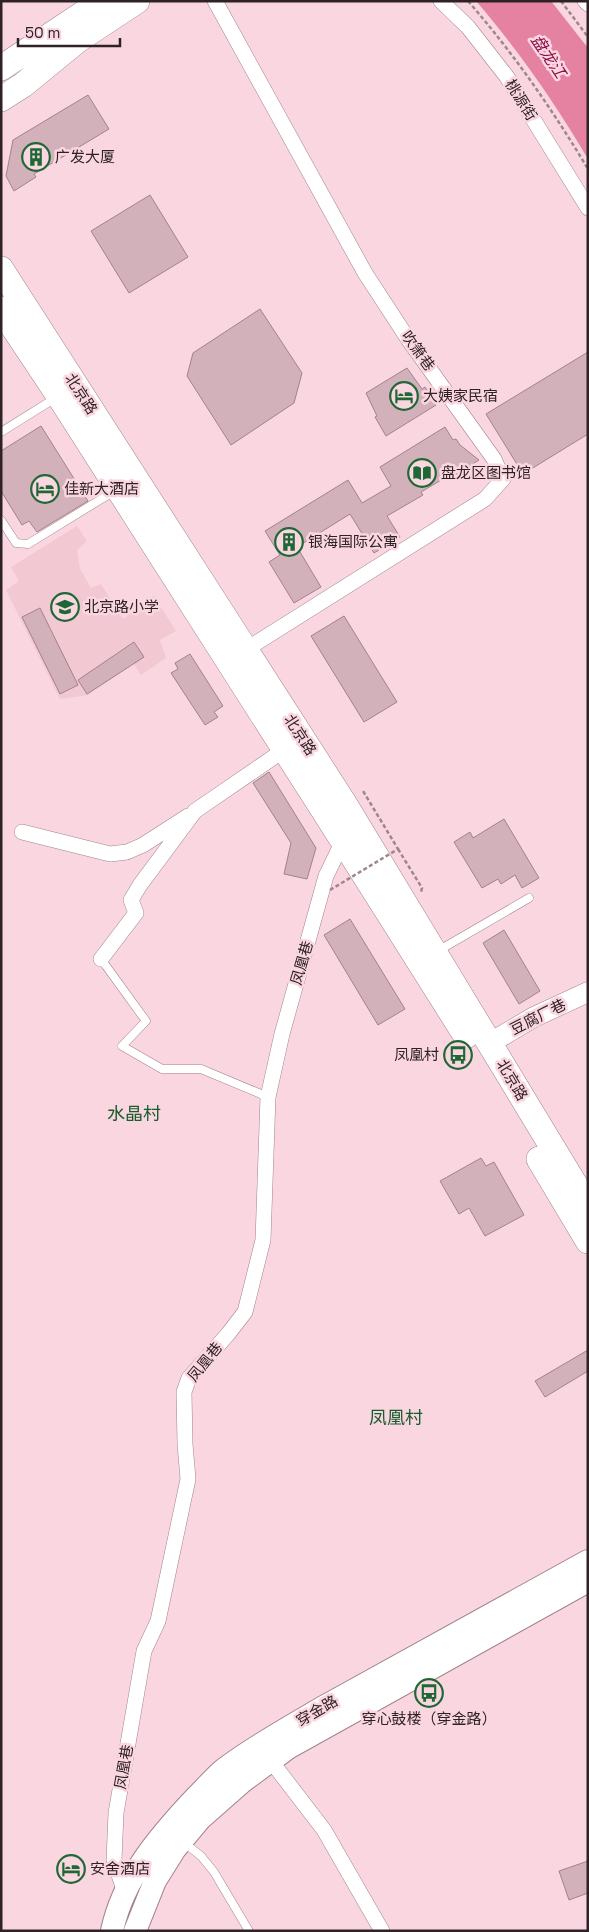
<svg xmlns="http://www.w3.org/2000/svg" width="589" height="1932" viewBox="0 0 589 1932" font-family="'Space Grotesk','Noto Sans SC',sans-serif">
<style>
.built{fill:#f2c8d3}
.water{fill:#e581a1}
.building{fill:#d2b1ba;stroke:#a2828b}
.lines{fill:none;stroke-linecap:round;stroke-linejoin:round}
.service-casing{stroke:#a2838b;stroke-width:9}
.minor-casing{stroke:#a2838b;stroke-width:16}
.tertiary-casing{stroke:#a2838b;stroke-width:21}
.secondary-casing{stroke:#a2838b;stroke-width:24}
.primary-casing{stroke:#a2838b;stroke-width:26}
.path{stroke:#9f868d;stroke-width:2.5;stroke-dasharray:4 2.5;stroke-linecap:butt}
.service{stroke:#fff;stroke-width:8}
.minor{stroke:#fff;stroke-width:15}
.tertiary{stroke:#fff;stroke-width:20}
.secondary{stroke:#fff;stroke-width:22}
.primary{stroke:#fff;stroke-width:25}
.path-bridge{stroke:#9f868d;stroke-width:2.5;stroke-dasharray:4 2.5;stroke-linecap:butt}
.labels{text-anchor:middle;stroke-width:5;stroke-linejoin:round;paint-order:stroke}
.street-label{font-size:15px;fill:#2f2226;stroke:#fad7e0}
.poi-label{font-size:15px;fill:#2f2226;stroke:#fad7e0;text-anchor:start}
.water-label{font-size:16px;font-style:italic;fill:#880f47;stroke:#fad7e0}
.quarter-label{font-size:18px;fill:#185c2e;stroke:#fad7e0}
</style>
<rect width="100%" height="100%" fill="#fad7e0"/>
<path class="built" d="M77,526L87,541L77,550L80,569L91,588L101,584L123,619L154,596L176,631L160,640L166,658L141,675L134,664L88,695L60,699L6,590L19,581L11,567Z"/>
<path class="water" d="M476,1H551L588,48V159C555,103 519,51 476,1Z"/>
<path class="building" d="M88,95L109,129L34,174L36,177L14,191L6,176L13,140Z
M150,195L188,257L129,293L91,231Z
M260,309L302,373L294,403L231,445L187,376L193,353Z
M588,352V434L523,474L486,414Z
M407,368L422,389L425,387L436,405L386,436L375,417L377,416L366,393Z
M41,426L88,501L37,532L29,521L22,525L1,491V451Z
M445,427L453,440L456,439L460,445L479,460L455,475L453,473L421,492L423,495L387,516L400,537L374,553L350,514L297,547L321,587L294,603L269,562L280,555L265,531L348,480L362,503L391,486L380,467Z
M40,608L78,685L60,694L22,617Z
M344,616L397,702L364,722L311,636Z
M134,642L144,657L87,694L78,680Z
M190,654L223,706L214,712L218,717L205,725L171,673L178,669L175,663Z
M269,772L316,848L307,879L284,874L291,843L253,783Z
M504,819L539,878L522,888L515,875L501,884L498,879L482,888L454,842L470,832L473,838Z
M350,919L405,1009L378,1025L324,935Z
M504,930L540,991L519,1004L483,943Z
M481,1158L486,1166L494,1162L524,1215L485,1236L469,1208L459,1214L440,1181Z
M588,1350V1371L545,1397L535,1381Z
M588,1861V1893L569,1900L559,1871Z"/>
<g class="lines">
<defs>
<path id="service" d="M1,432L57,397
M1,520L16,543L28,544L116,490
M436,952L529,898
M101,959L146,1021L122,1046L162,1069H201L268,1097
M183,1842L201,1856L214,1872L249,1931"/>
<path id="minor" d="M215,1L365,273L408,339L494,459L503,479L485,499L245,650
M441,1L468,27L507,77L588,208
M585,1L588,4
M22,832L110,854L127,852L143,845L188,816
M101,959L136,913L131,900L140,885L195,811L284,750
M271,1761L324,1830L382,1931
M125,1893L114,1860L116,1813L144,1651L158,1621L188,1479L185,1444L184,1392L189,1378L228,1334L245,1312L263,1240L268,1097L282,1034L326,876L343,841"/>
<path id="tertiary" d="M490,1043L534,1017L588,992"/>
<path id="secondary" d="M112,1931C123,1878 160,1835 196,1797C205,1788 214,1778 223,1770C253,1747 288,1728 320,1709L588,1561
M135,1931L155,1881L175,1849L200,1819L242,1782L288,1748L588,1581"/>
<path id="primary" d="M1,68L102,1
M1,99L23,85L78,40L137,1
M1,269L344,803L588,1206
M1,309L59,396L343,841L466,1036
M539,1159L588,1241"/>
</defs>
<use href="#service" class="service-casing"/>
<use href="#minor" class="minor-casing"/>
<use href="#tertiary" class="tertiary-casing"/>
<use href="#secondary" class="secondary-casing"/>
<use href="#primary" class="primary-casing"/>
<path class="path" d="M468,1C514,54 552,109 588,169
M561,1L588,37
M398,849L422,888L421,892"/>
<use href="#service" class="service"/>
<use href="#minor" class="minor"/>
<use href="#tertiary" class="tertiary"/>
<use href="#secondary" class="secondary"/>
<use href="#primary" class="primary"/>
<path class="path-bridge" d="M330,890L398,849L363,791"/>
</g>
<defs>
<symbol id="building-ring" viewBox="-11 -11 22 22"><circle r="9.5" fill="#fad7e0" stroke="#1f6836" stroke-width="1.5"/><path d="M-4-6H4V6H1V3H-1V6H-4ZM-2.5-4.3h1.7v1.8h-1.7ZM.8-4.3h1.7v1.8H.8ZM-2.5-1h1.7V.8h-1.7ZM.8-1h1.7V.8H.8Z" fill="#1f6836"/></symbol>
<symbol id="hotel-ring" viewBox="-11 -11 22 22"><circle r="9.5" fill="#fad7e0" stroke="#1f6836" stroke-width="1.5"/><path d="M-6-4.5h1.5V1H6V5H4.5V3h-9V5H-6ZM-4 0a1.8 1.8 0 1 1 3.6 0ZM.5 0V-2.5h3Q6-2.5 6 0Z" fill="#1f6836"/></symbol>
<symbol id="library-ring" viewBox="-11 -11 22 22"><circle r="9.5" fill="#fad7e0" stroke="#1f6836" stroke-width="1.5"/><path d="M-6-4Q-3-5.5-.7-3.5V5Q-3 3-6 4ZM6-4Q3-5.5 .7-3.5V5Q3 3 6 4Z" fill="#1f6836"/></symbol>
<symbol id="school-ring" viewBox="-11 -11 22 22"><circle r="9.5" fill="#fad7e0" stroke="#1f6836" stroke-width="1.5"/><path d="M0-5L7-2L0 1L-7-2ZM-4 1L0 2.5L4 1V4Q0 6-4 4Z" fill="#1f6836"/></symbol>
<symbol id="bus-ring" viewBox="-11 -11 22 22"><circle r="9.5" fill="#fad7e0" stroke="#1f6836" stroke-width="1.5"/><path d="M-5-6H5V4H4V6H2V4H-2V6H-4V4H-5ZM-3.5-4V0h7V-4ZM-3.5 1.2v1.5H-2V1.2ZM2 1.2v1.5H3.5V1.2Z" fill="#1f6836"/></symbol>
</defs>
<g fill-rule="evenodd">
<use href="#building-ring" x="20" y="141" width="32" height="32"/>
<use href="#hotel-ring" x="388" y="380" width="32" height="32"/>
<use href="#library-ring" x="406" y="457" width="32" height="32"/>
<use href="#hotel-ring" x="29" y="473" width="32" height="32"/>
<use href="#building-ring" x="273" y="526" width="32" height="32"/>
<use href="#school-ring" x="49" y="591" width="32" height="32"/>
<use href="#bus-ring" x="442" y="1039" width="32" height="32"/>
<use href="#bus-ring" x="413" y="1677" width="32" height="32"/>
<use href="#hotel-ring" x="55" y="1853" width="32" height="32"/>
</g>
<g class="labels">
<g class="street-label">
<text transform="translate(521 100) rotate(58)" y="5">桃源街</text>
<text transform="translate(418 351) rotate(54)" y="5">吹箫巷</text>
<text transform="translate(81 394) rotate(57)" y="5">北京路</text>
<text transform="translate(300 735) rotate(57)" y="5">北京路</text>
<text transform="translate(302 963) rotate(-74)" y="5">凤凰巷</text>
<text transform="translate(538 1017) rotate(-27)" y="5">豆腐厂巷</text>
<text transform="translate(512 1080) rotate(59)" y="5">北京路</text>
<text transform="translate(205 1362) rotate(-51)" y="5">凤凰巷</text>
<text transform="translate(317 1711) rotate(-30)" y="5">穿金路</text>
<text transform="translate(124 1767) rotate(-80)" y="5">凤凰巷</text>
</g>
<g class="poi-label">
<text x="55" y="162">广发大厦</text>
<text x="423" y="401">大姨家民宿</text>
<text x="441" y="478">盘龙区图书馆</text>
<text x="64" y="494">佳新大酒店</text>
<text x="308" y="547">银海国际公寓</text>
<text x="84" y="612">北京路小学</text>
<text x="439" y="1060" text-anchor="end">凤凰村</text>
<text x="429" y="1724" text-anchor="middle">穿心鼓楼（穿金路）</text>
<text x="90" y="1874">安舍酒店</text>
</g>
<g class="water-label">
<text transform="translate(549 56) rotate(56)" y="6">盘龙江</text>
</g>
<g class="quarter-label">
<text x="134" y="1120">水晶村</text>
<text x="396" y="1424">凤凰村</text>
</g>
</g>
<rect width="589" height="1932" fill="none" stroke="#2f2226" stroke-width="5"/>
<path d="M18 38v8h102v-8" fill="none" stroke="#2f2226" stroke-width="2.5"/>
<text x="25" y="38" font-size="15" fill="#2f2226" stroke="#fad7e0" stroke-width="4" paint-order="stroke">50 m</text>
</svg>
